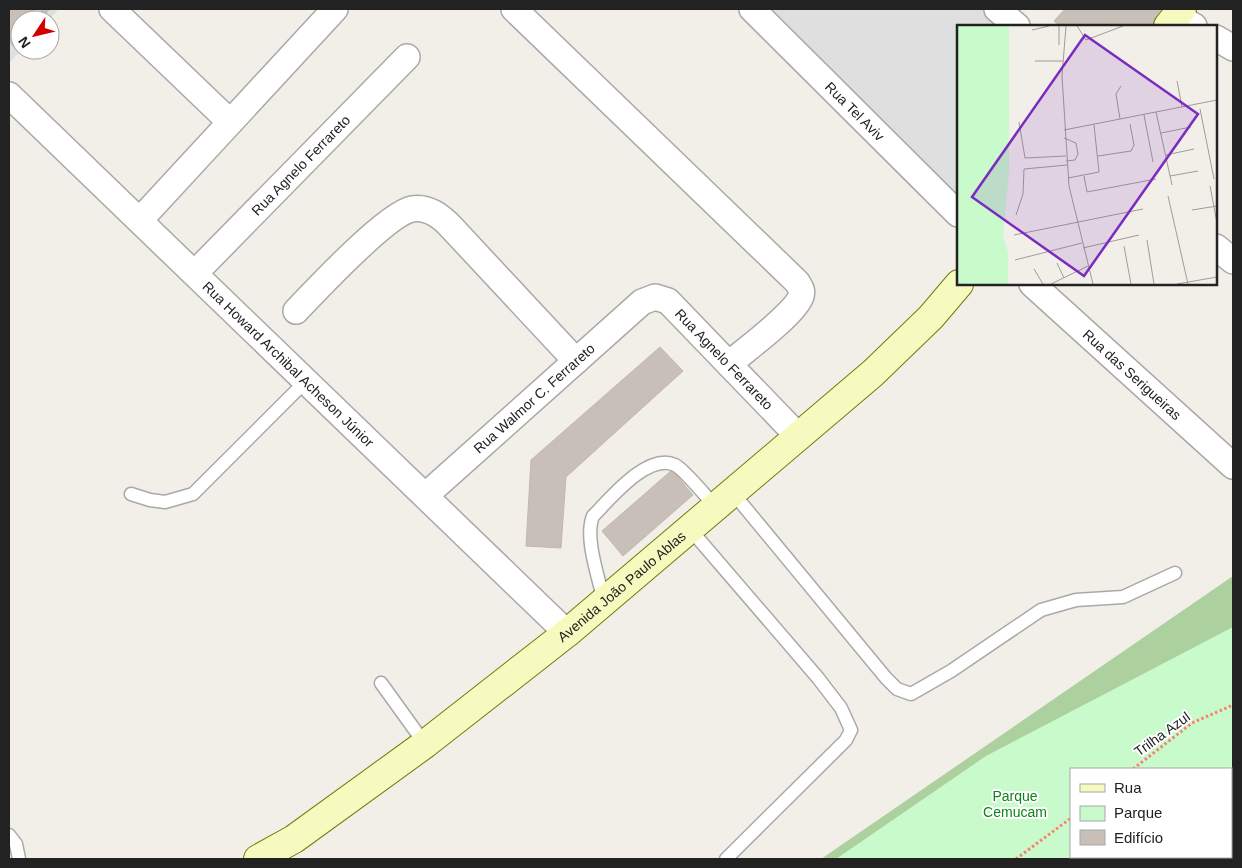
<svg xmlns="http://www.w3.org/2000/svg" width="1242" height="868" viewBox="0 0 1242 868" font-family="Helvetica,sans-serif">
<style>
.residential{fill:#e0dfdf}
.forest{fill:#add19e;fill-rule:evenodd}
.park{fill:#c8facc;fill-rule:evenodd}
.building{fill:#c7bfb8;stroke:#c4b6ab}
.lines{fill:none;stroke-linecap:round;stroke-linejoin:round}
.lane-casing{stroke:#a9a9a9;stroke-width:15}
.street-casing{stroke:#a9a9a9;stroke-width:28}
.secondary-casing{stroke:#707d05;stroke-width:30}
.path{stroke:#fa8072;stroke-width:3;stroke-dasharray:2.5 2.5;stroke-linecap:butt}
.lane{stroke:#fff;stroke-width:12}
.street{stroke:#fff;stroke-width:25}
.secondary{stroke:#f7fabf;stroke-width:28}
.labels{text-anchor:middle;stroke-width:4;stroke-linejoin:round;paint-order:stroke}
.street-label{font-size:14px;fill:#222;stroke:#fff}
.park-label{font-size:14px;fill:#0c8416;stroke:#fff}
.inset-road{fill:none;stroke:#9f9d99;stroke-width:1}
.view{fill:#7b2cbf;fill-opacity:0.15;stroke:#7b2cbf;stroke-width:2.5}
.inset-edge{fill:none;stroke:#222;stroke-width:2.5}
</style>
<rect width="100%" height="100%" fill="#f2efe9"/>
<path class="residential" d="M9,9H59L49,20H20L21,50L10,62Z
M752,9H994L1014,26H958V214Z"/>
<path class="forest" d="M1233,576V859H821ZM1071,769H1231V857H1071Z"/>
<path class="park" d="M1233,627V859H836L986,756ZM1071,769H1231V857H1071Z"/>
<path class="building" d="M9,9H33L42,17L39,20H20V41L14,47L9,41Z
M40,9H50L45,14Z
M1065,9H1168L1153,26H1060L1054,21Z
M660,347L683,371L566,477L561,548L526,546L531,460Z
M672,470L693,495L623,556L602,531Z"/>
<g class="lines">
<defs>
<path id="lane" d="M733,493L886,678L897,689L911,694L951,671L1041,610L1076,600L1123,597L1175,573
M131,494L150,500L165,502L193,494L307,380
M690,529L818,678L841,708L851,730L846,740L726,859
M604,602C599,578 584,538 593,516C610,499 648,452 675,465C685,470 707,498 716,507
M381,683L425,744
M9,835L16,844L19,859"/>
<g id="street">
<path d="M112,9L230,122"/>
<path d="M514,9L797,282C800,287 803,290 801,296C795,314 745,350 729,364"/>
<path id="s1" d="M752,9L958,214"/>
<path d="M997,9L1017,26"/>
<path d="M1176,16L1194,26"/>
<path d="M1216,38L1233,48"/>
<path id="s2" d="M9,95L567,633"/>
<path d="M140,220L335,9"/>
<path d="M1216,247L1233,261"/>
<path id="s3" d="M195,273L407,57"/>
<path id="s4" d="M1032,284L1233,466"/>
<path d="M296,311C317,289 387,214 412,209C429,206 442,217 452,228L576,361"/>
<path id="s5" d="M426,495L642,302L655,297L668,301L799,437"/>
</g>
<g id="secondary">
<path d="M1168,26L1182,9"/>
<path id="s6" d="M258,859L294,839L425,744L567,633L873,373L931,317L959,284"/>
</g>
</defs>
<use href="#lane" class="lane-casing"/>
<use href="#street" class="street-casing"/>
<use href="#secondary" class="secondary-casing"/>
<path class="path" d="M1133,769L1192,723L1233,705
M1016,859L1071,818"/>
<use href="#lane" class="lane"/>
<use href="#street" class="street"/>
<use href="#secondary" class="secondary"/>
</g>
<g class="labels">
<g class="street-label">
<text dy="5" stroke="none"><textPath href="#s1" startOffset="145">Rua Tel Aviv</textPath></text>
<text dy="5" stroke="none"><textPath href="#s3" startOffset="151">Rua Agnelo Ferrareto</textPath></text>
<text dy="5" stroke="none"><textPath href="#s5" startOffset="398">Rua Agnelo Ferrareto</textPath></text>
<text dy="5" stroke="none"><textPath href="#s2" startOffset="388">Rua Howard Archibal Acheson Júnior</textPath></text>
<text dy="5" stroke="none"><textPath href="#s4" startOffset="135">Rua das Serigueiras</textPath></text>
<text dy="5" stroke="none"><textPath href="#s5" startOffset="145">Rua Walmor C. Ferrareto</textPath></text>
<text dy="5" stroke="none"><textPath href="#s6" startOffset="455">Avenida João Paulo Ablas</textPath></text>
<text transform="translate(1162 734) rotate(-36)" y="5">Trilha Azul</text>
</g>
<g class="park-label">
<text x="1015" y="801">Parque<tspan x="1015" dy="16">Cemucam</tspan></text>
</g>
</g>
<g transform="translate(957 25)">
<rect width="260" height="260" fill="#f2efe9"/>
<path d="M0,1H52V149L46,210L51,228V259H0Z" fill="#c8facc"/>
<path class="inset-road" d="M102,1V20M109,1L105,51L112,161L136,259M120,1L129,15L166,1M75,5L92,1M78,36H106M220,56L225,82M243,84L257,154M199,87L215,160M187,90L196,137M163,94L159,69L164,61M62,97L68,133L109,131M107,105L260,75M204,108L234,102M107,113L119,118L121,129L118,135L109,136M209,130L237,124M141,131L174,126L177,120L173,99M127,151L130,167L199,154M213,151L241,146M111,153L142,147L137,100M253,161L260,198M211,171L231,259M235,185L260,181M59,190L66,169L67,144L110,140M57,210L186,184M190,215L197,259M167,221L174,259M126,223L182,210M58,235L125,218M100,238L107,253M77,244L86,259M94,259L131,241M220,259L260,252"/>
<path class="view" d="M128,10L241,89L127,251L15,172Z"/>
<rect width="260" height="260" class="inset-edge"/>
</g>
<rect width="1242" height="868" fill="none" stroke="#222222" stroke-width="20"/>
<rect x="1070" y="768" width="162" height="90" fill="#ffffff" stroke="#a7a7a7"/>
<rect x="1080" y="784" width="25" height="8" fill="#f7fabf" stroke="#a7a7a7"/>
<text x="1114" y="793" font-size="15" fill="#222222">Rua</text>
<rect x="1080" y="806" width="25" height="15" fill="#c8facc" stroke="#a7a7a7"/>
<text x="1114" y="818" font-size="15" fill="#222222">Parque</text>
<rect x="1080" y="830" width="25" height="15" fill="#c7bfb8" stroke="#a7a7a7"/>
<text x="1114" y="843" font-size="15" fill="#222222">Edifício</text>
<g transform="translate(35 35) rotate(235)"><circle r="24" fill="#ffffff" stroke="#a7a7a7"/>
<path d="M0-4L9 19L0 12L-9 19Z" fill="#d40000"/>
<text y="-8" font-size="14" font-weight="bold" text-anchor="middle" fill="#222222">N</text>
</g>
</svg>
